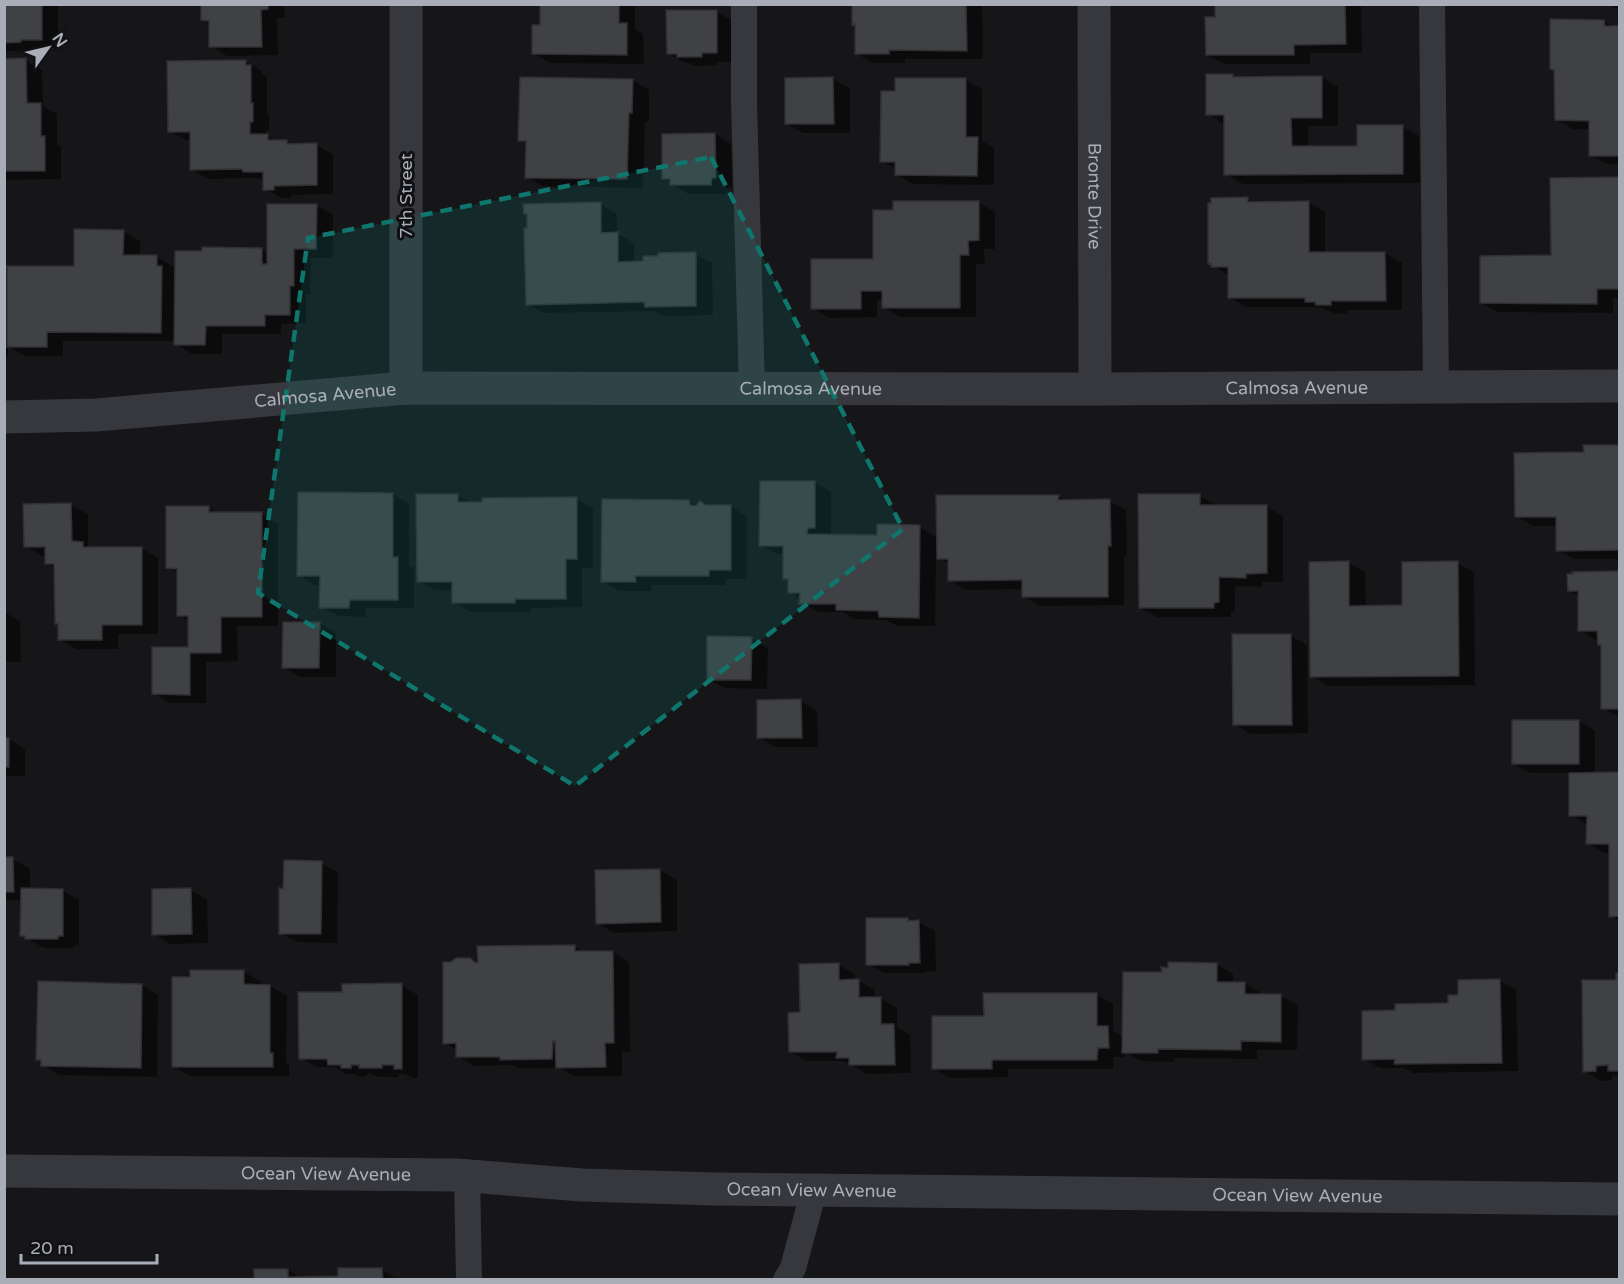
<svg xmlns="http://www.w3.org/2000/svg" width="1624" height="1284" viewBox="0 0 1624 1284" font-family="'Varela Round',sans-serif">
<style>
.shadow{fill:#0007;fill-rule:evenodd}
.building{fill:#404145;stroke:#303034;stroke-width:1.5}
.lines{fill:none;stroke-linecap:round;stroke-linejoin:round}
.lane{stroke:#37383d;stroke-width:26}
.street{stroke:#37383d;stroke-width:33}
.marked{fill:#0f766e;fill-opacity:0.2;stroke:#0f766e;stroke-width:4.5;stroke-dasharray:12 8;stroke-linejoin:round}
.labels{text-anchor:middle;stroke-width:6;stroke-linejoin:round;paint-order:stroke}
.street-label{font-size:18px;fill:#a8adb8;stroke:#111113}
</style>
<rect width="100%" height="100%" fill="#161618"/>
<path class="shadow" d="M4,4H58V48H37V51H4Z
M195,4H284L285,18H277L278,55L227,56L211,46L210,24L203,20V9Z
M542,4H635V29L643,34L644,64L550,63L533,53L541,27Z
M853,4H982L983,59H905V63H873L856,53V26L853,24Z
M1217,4H1361L1362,53H1310V64H1224L1207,55L1217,19Z
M1607,4H1620V9H1615Z
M717,12L733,21V62H717L718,65L695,66L689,63H685L668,53Z
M1604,21L1614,27H1620V164H1607L1590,155V129H1573L1556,119V71L1551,69Z
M4,60H25L42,70L43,106L57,114V145L61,147V179L4,180Z
M246,61L262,71V74L267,76V113L269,114V131L266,130V135L280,142H286L293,146L317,145L333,155V194L291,195V198H281L265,189V181L257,178L208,179L191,169V140H186L169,131Z
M1233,76L1237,78L1321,77L1338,87V126H1308V148H1359L1403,127L1419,136L1420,183L1243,184L1226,174L1224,124L1208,114Z
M786,79H833L850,88V133H803L787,124Z
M633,80L649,90V122H645L643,188L543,186L526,177L527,144L520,140Z
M966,80L982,89V141L994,148V185L913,184L897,175V169L882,161L896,92Z
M715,134L731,144L732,187L728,186L727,194H688L664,178Z
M1620,178V298H1613V313L1498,312L1481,303L1553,257Z
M1247,199L1255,203L1308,202L1325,212V253H1385L1402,263V310H1347V314L1334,313L1318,307H1246L1230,297V276L1209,263Z
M978,202L995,212V249H984L985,264H976V317H900L883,307V300H877V317L829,318L813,308L874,260L894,211Z
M600,204L617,214V234L634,243V263H645L695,254L712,263L713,315L663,316L655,311L544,313L527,304Z
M316,205L333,215V258H311L310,295H306V323L281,324V334H222V354H192L176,344V341H63V356H25L8,346V357H4V305L9,307L76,267L123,231L140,241V257H157L176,268L204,253L203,248L262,249L268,253Z
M1620,446V559H1574L1558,550V526H1533L1516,516L1585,454Z
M815,482L831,492V536L879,537L919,527L938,538L1058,496L1066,501H1109L1126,510L1127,555H1124V605L1040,606L1023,596V589L966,590L950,580L949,564L936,556L935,626H897L886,620L854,619L843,612H818L801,603V599L789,592L790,581L784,578V554H777L761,545Z
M393,494L409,504V566L414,568V608H366L365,617L338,616L321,607V585H315L299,576Z
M458,495L472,503L576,499L593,508V568H582V607L531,608V612H470L454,602V591L435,590L418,581Z
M1200,496L1216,505L1267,507L1283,516V582H1262V587L1235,586V611L1231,612V617H1157L1140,608Z
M689,501L698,506L731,507L747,516V579H726L725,585H651L652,591H619L603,582Z
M25,505H71L88,514V546L92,549L141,548L158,558V634H118V649H76L59,639L60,625L56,623L55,568L46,563V556H42L25,546Z
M209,508L220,514H261L278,524V626H237L238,661L206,662V703H170L153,693L189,649V621L179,615V574L168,568Z
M1349,563L1365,572L1366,607H1403L1457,563L1474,572L1475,685L1328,686L1312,676Z
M1620,573V717L1602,708V646L1599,640H1596L1579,630V596L1569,590Z
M4,612L20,621L21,662H4Z
M320,623L336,633V677H300L283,667Z
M1290,635L1307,645L1308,733L1251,734L1234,724Z
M751,638L768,648L767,689L725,688L708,679Z
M801,701L817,711L818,747H775L759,737Z
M1579,721L1595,731V774H1620V921L1611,916V853H1604L1588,843V825L1571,815V773H1530L1513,764Z
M4,739H9L25,749V776H4Z
M4,859H13L30,869V890L63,891L79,900V945H74V948H44L21,935L22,900H4Z
M321,863L338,872L337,943L297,942L280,933L285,890Z
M660,870L677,880V931L614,933L597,923L596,871Z
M190,890L207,899L208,943L170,944L154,934Z
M907,920L911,922H919L935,931L936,971L925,972V973H884L868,964Z
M575,947L586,953L613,952L629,962L630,1052L622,1051V1076H574L560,1068H518L513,1065L474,1066L457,1056V1050L445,1043L470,959L479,965ZM547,1036L557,1042V1045L545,1039Z
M1216,964L1233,974V983L1245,984L1261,993V995L1281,996L1298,1005L1297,1050H1257V1059L1174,1058V1062L1141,1061L1125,1052V1057H1114L1113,1069H1008V1077L950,1078L934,1068L985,1017L1096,994L1113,1004V1031L1124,1037L1163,973Z
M839,965L855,974V981H859L875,990V998H880L897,1008V1027L910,1035L911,1073L867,1074L844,1061H807L790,1052L802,1014Z
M244,972L260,981V986H270L287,996L286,1063L289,1064V1076H190L173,1066Z
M1620,974V1076L1612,1075V1080L1601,1081L1584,1071Z
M1500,981L1516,990L1518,1071L1413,1073L1404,1068H1380L1364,1059L1449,1005L1459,997Z
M142,985L158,995L157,1077L59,1075L43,1065V1062L38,1059Z
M401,985L418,995V1078H412L405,1074H398V1077H377L370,1073H367V1076L359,1077L354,1074H346L334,1067H317L301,1058L343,993Z
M382,1269L398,1280H255L288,1270L301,1278L340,1277Z"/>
<path class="building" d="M4,4H42V40H21V42L4,43Z
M201,4H268V9L261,10L262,47H209V21L201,20Z
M540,4H619V23H627V55L532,54V25H540Z
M852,4H966L967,51L889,50V54H855V24L852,25Z
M1215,4H1345L1346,44L1294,45V55H1206L1205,17H1215Z
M666,10H717V53H702V57H677V54H667Z
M1550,19L1604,20L1605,26H1620V156H1589V121L1555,120L1554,70L1550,69Z
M26,58L27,103H41V136H45V171H4V59Z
M246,60V65H251V103H253V122H250V134H268V140H287V144L317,143V185L274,186V190H263V172H243L242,169L190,170V132H168L167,61Z
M1206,74H1233V77L1322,76V118H1291L1292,146H1357V125H1403V174L1224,175V115H1206Z
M520,77L633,79L632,113H629L627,179L525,178L526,141H518Z
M833,77L834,124H785V78Z
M895,78H966V137H978L977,176L895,175V162H880L881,91H895Z
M715,133L716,178H712L711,185H670V179H662V134Z
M1620,177V289H1597V304L1480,303V256L1551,255L1550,178Z
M1248,197V202L1309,201V252H1385L1386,301H1331V305H1316L1315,302H1305V298H1228V267H1211V263L1208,264V203H1211V198Z
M893,201H979V240L968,241L969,255H960V308H882V291H861V309H811V259H873V210H893Z
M601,202V233L618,232V262L643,261V256H658V253L696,252V306L645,307L644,302L526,305L524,228H527V214H524L523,204Z
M267,204H317L316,249H294V286H290V315H265V326H206L205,345H174L175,251H202V247L262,248V264H267Z
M74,229L124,230L123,255H157V266H162L161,333L47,332V347H7V266H74Z
M1583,445H1620V550L1556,551V517H1515L1514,453L1584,452Z
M760,481H815V528H808L807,534L877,535V524L920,525L919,618L879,617L878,611L836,610V604H799L800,593H788V579H783V546H759Z
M298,492L393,493V557H398V600H350L349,608H319L320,576H297Z
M416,494H458V502H482V498L577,497V559H566V599H515V603H452V582H417Z
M1138,494H1200V505H1267V573L1246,574V578L1219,577V602L1214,603V608H1139Z
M936,495H1059L1058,500L1110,499L1111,546H1108V597H1022V580L948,581V559H937Z
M602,499L689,500L690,505L696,506L700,501L706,505H731V570H709V576H635L636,582H601Z
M71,503L72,541L83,542V547H142V625H102V640H58V624H55L54,564H45V547H24L23,504Z
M166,506H209V512H262V617H221V653H190V695L152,694V647H188V616H177V569L166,568Z
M1349,561V606L1402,605V562L1458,561L1459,676L1310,677L1309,562Z
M1620,571V709H1601V645H1598L1597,631H1578V591H1568L1567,574H1573L1572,572Z
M283,622H320L319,668H282Z
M1232,634H1291L1292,725H1233Z
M707,636L752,637L751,680H707Z
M801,699L802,738H757V700Z
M1512,720H1579V764H1512Z
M4,738H9V767H4Z
M1620,772V916L1609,917V844H1586L1587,816H1569V773Z
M4,857H13L14,892H4Z
M284,860L322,861L321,934H279V888L283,889Z
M660,869L661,922L596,924L595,870Z
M21,888L63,889V936H58V939H25V936H20Z
M191,888L192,934L152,935V889Z
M866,918H908V921L919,920L920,963H909V965H866Z
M575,945V951H613L614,1043H605L606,1067L556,1068L555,1041H553L552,1059L500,1060V1057H456V1043L443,1044V962H451L456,958H470L475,963L478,962L477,946Z
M1168,962L1217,963V982H1245V994H1281V1042L1241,1041V1050L1158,1049V1053H1122L1123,972H1162L1161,967L1168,968Z
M839,963V980L859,979V997H881V1024H894L895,1065H849V1058H836L837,1052H789L788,1013L800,1012L799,964Z
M190,970H244V984L270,985V1053H273V1067H172V977H190Z
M1616,973H1620V1071H1608V1065L1596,1066V1071L1583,1072L1582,980H1616Z
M1500,979L1502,1063L1394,1064L1395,1059L1362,1060V1011L1395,1010V1004L1448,1003V995H1458V980Z
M38,981L142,984L141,1068L41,1066V1060H36Z
M402,983V1069H394V1065H382V1068H359V1065H351V1068H341V1065H328L327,1059H299L298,992H342V984Z
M983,993H1097V1026H1108L1109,1048H1098L1097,1060H992V1069H932V1016H984Z
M338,1268H382L383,1280H254V1269H288V1277L338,1276Z"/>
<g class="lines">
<path class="lane" d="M744,4V103L752,388
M1432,4L1436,387
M467,1176L469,1280
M786,1280L793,1268L814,1190"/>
<g class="street">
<path d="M406,4V388"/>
<path id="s1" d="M1094,4L1095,389"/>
<path id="s2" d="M4,417L96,415L406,388L1095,389L1620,386"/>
<path id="s3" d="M4,1171L457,1175L582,1185L715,1189L1620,1199"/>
</g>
</g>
<path class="marked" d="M711,157L903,529L575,786L258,593L308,238Z"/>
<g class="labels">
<g class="street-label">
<text transform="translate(406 196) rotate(-90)" y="6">7th Street</text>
<text dy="6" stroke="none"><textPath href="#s1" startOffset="192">Bronte Drive</textPath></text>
<text dy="6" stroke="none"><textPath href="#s2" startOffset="808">Calmosa Avenue</textPath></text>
<text dy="6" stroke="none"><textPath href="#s2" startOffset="1294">Calmosa Avenue</textPath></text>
<text dy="6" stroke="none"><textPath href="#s2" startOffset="322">Calmosa Avenue</textPath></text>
<text dy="6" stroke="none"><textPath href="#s3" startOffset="322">Ocean View Avenue</textPath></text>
<text dy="6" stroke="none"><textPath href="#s3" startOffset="808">Ocean View Avenue</textPath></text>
<text dy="6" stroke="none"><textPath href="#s3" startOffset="1294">Ocean View Avenue</textPath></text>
</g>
</g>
<rect width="1624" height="1284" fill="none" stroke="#a8adb8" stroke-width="12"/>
<g transform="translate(48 48) rotate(56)" stroke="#111113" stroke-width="4.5" paint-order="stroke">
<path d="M0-4.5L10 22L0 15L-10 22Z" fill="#a8adb8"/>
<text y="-9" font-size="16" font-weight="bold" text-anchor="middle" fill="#a8adb8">N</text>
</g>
<path d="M21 1254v9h136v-9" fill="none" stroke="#a8adb8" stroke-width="3"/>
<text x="30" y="1254" font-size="18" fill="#a8adb8" stroke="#111113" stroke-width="4.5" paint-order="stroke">20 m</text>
</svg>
